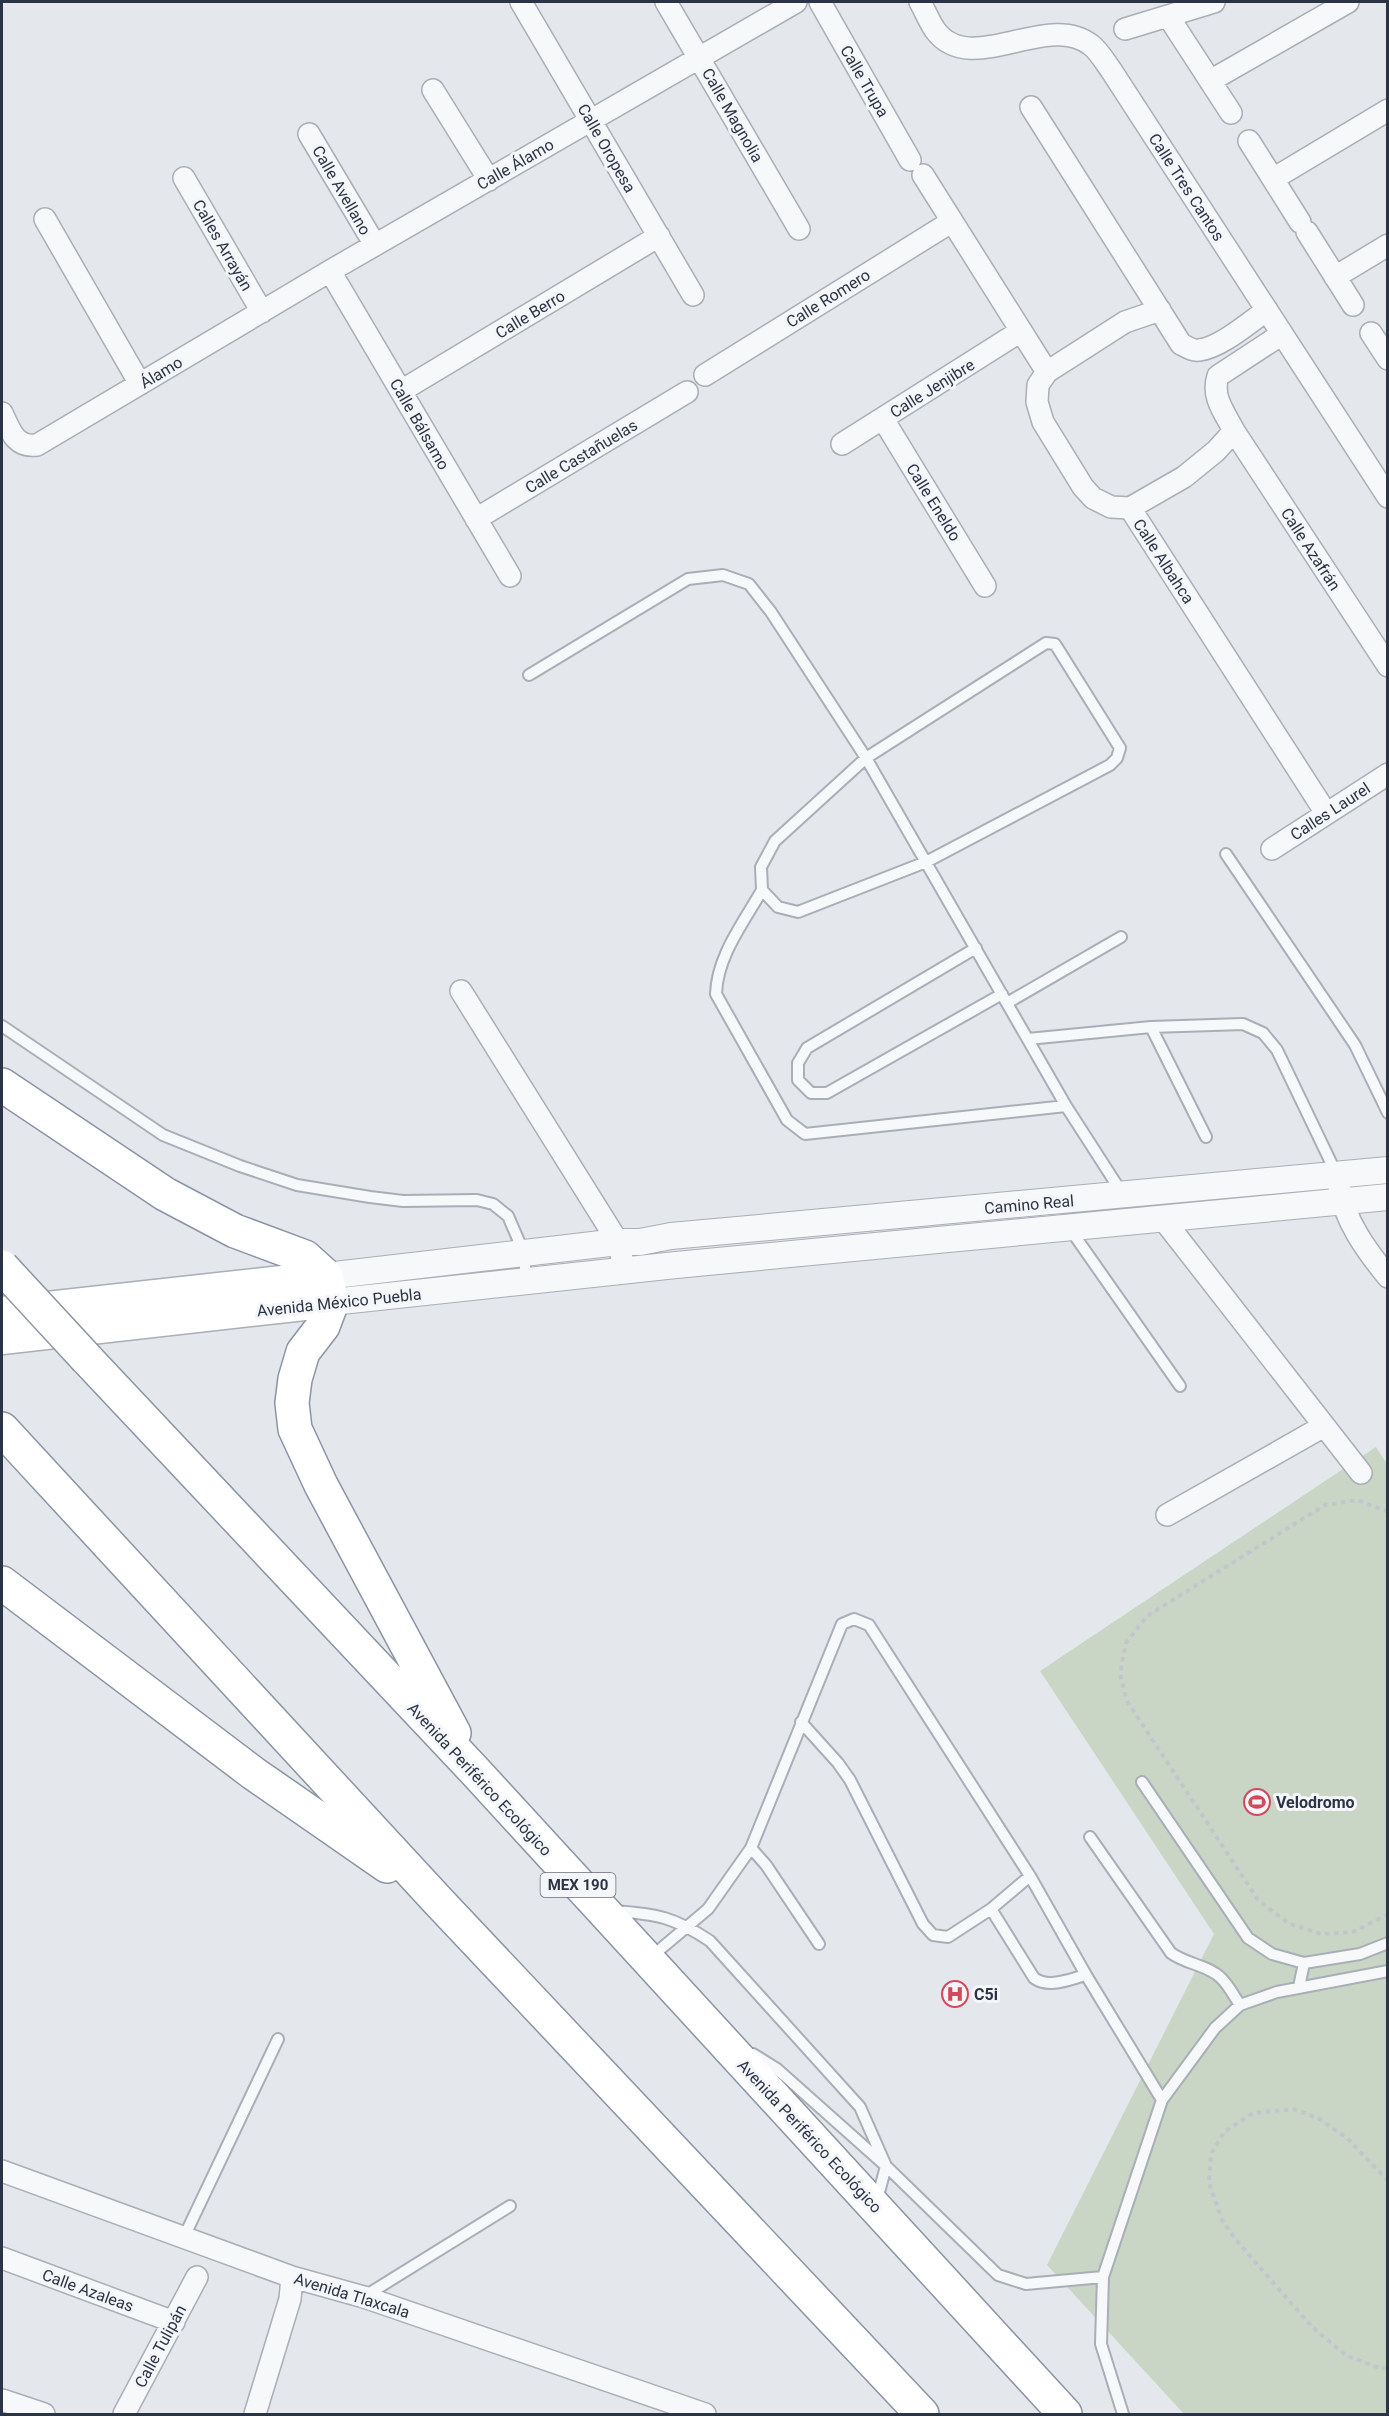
<svg xmlns="http://www.w3.org/2000/svg" width="1389" height="2416" viewBox="0 0 1389 2416" font-family="Roboto,sans-serif">
<style>
.green{fill:#c9d6c5}
.lines{fill:none;stroke-linecap:round;stroke-linejoin:round}
.service-casing{stroke:#a9aeb7;stroke-width:14}
.minor-casing{stroke:#a9aeb7;stroke-width:24}
.tertiary-casing{stroke:#a9aeb7;stroke-width:28}
.secondary-casing{stroke:#a9aeb7;stroke-width:33}
.trunk-casing{stroke:#8b94a3;stroke-width:36}
.path{stroke:#c2c5cb;stroke-width:4;stroke-dasharray:4.5 4.5;stroke-linecap:butt}
.service{stroke:#f7f8fa;stroke-width:10}
.minor{stroke:#f7f8fa;stroke-width:21}
.tertiary{stroke:#f7f8fa;stroke-width:26}
.secondary{stroke:#fff;stroke-width:30}
.trunk{stroke:#fff;stroke-width:33}
.trunk-bridge-casing{stroke:#8b94a3;stroke-width:36;stroke-linecap:butt}
.trunk-bridge{stroke:#fff;stroke-width:33}
.labels{text-anchor:middle;stroke-width:6;stroke-linejoin:round;paint-order:stroke}
.shield{fill:#f4f6f9;stroke:#676e7b;stroke-width:1.5}
.shield-label{font-size:15px;font-weight:bold;fill:#2b3445}
.street-label{font-size:16px;fill:#2b3445;stroke:#f4f6f9}
.poi-label{font-size:16px;font-weight:bold;fill:#2b3445;stroke:#f4f6f9;text-anchor:start}
</style>
<rect width="100%" height="100%" fill="#e4e7ec"/>
<path class="green" d="M1376,1447L1387,1464V2414H1184L1047,2265L1214,1934L1040,1671Z"/>
<g class="lines">
<defs>
<path id="service" d="M1046,643L1055,644L1120,748L1117,758L1110,765L926,862L798,912L778,907L762,890L761,867L775,841L866,758Z
M529,675L688,579L723,575L749,584L771,612L866,758L1066,1106L1122,1193
M1226,854L1355,1045L1388,1113
M762,890C744,922 717,956 716,994L787,1120L805,1134L1066,1106
M976,948L807,1048L798,1063V1080L811,1093H827L1002,994
M1007,1003L1121,937
M2,1026L163,1135L240,1166L297,1185L370,1197L403,1201L477,1200L493,1204L508,1216L524,1253L526,1281
M1151,1027L1243,1024L1263,1033L1277,1050L1336,1173
M1028,1039L1151,1027L1206,1137
M1070,1229L1180,1386
M801,1722L838,1763L850,1780L923,1924L933,1935L948,1937L991,1909L1030,1876
M1142,1782L1248,1938L1272,1954L1304,1963
M1090,1837L1171,1953C1186,1964 1207,1965 1220,1977C1228,1984 1234,1996 1240,2005
M991,1909L1034,1978C1049,1989 1070,1979 1086,1975
M614,1911C657,1914 674,1917 710,1941L860,2107L886,2166L877,2200
M819,1944L766,1865L751,1848L842,1624L854,1619L869,1625L1030,1876L1086,1975L1162,2100
M651,1957L708,1909L751,1848
M1299,1987L1304,1963L1360,1954L1388,1943
M753,2054L777,2069L886,2166L998,2275L1026,2284L1103,2277
M184,2237L278,2039
M365,2296L510,2206
M1123,2414L1101,2344L1103,2277L1162,2100L1215,2028L1240,2005L1277,1992L1388,1971"/>
<path id="minor" d="M521,2L693,295
M666,2L799,229
M820,2L910,160
M920,2C925,11 929,21 935,30C971,79 1047,10 1091,45C1099,51 1105,62 1111,70L1388,497
M1168,16L1231,113
M1125,29L1214,2
M1210,81L1348,2
M433,90L489,180
M1031,107L1181,344C1187,347 1193,351 1199,350C1220,348 1250,322 1267,310
M309,134L375,245
M1249,141L1300,222
M923,175L1047,372
M184,178L262,312
M1273,179L1388,110
M45,219L140,384
M1307,232L1353,305
M330,271L510,576
M1335,277L1388,245
M1371,333L1388,359
M1282,334L1218,376C1211,397 1225,413 1234,431L1388,666
M705,375L951,222
M401,391L659,236
M2,413C10,430 15,448 37,445L330,271L796,2
M883,419L985,586
M842,444L1021,331
M1130,508L1326,813
M1130,508L1111,507L1093,498L1083,487L1043,422L1037,402L1038,385L1047,372L1125,322L1160,310
M1130,508L1184,477L1216,451L1234,431
M476,519L687,392
M1272,849L1388,774
M461,991L618,1242L625,1271
M1339,1187C1345,1221 1366,1250 1388,1277
M1163,1219L1361,1473
M1167,1515L1324,1426
M2,2171L292,2277L364,2297L705,2414
M2,2258L174,2322
M2,2400L44,2414
M124,2414L197,2277
M255,2414L290,2299L292,2277"/>
<path id="tertiary" d="M326,1276L618,1242H640L671,1236L1388,1170
M332,1302L676,1265L1388,1197"/>
<path id="secondary" d="M2,1312L326,1276
M2,1339L332,1302"/>
<path id="trunk" d="M2,1085L165,1194L235,1231L305,1257L326,1276L332,1302L323,1326L303,1352L295,1379L292,1403L295,1429L321,1485L454,1733
M87,1359L473,1769L1065,2414
M2,1429L439,1902L922,2414
M2,1583L253,1773L387,1866"/>
</defs>
<use href="#service" class="service-casing"/>
<use href="#minor" class="minor-casing"/>
<use href="#tertiary" class="tertiary-casing"/>
<use href="#secondary" class="secondary-casing"/>
<use href="#trunk" class="trunk-casing"/>
<path class="path" d="M1388,1512L1357,1500L1325,1505L1147,1616L1126,1643L1120,1674L1127,1701L1258,1900L1288,1923L1321,1934L1353,1932L1388,1914
M1388,2181L1347,2138L1318,2118L1293,2109L1253,2113L1224,2132L1211,2154L1209,2183L1222,2220L1236,2240L1312,2327L1347,2356L1380,2368H1388"/>
<use href="#service" class="service"/>
<use href="#minor" class="minor"/>
<use href="#tertiary" class="tertiary"/>
<use href="#secondary" class="secondary"/>
<use href="#trunk" class="trunk"/>
<defs>
<path id="trunk-bridge" d="M2,1267L87,1359"/>
</defs>
<use href="#trunk-bridge" class="trunk-bridge-casing"/>
<use href="#trunk-bridge" class="trunk-bridge"/>
</g>
<defs>
<symbol id="stadium-ring" viewBox="-11 -11 22 22"><circle r="9.5" fill="#f4f6f9" stroke="#d1495b" stroke-width="1.5"/><path d="M0-5a6.5 5 0 1 0 0 10a6.5 5 0 1 0 0-10ZM-3.5-1.8h7v3.6h-7Z" fill="#d1495b"/></symbol>
<symbol id="hospital-ring" viewBox="-11 -11 22 22"><circle r="9.5" fill="#f4f6f9" stroke="#d1495b" stroke-width="1.5"/><path d="M-5-5h3v3.5h4V-5h3V5h-3V1.5h-4V5h-3Z" fill="#d1495b"/></symbol>
</defs>
<g fill-rule="evenodd">
<use href="#stadium-ring" x="1242" y="1787" width="30" height="30"/>
<use href="#hospital-ring" x="940" y="1979" width="30" height="30"/>
</g>
<g class="labels">
<rect class="shield" x="540.5" y="1873" width="75" height="24" rx="4.5"/>
<g class="shield-label">
<text x="578" y="1890">MEX 190</text>
</g>
<g class="street-label">
<text transform="translate(865 81) rotate(60)" y="6">Calle Trupa</text>
<text transform="translate(733 115) rotate(60)" y="6">Calle Magnolia</text>
<text transform="translate(607 148) rotate(60)" y="6">Calle Oropesa</text>
<text transform="translate(515 164) rotate(-30)" y="6">Calle Álamo</text>
<text transform="translate(1187 187) rotate(57)" y="6">Calle Tres Cantos</text>
<text transform="translate(342 190) rotate(60)" y="6">Calle Avellano</text>
<text transform="translate(223 245) rotate(60)" y="6">Calles Arrayán</text>
<text transform="translate(828 298) rotate(-32)" y="6">Calle Romero</text>
<text transform="translate(530 314) rotate(-31)" y="6">Calle Berro</text>
<text transform="translate(161 372) rotate(-31)" y="6">Álamo</text>
<text transform="translate(932 388) rotate(-32)" y="6">Calle Jenjibre</text>
<text transform="translate(420 424) rotate(60)" y="6">Calle Bálsamo</text>
<text transform="translate(581 456) rotate(-31)" y="6">Calle Castañuelas</text>
<text transform="translate(934 502) rotate(58)" y="6">Calle Eneldo</text>
<text transform="translate(1311 549) rotate(57)" y="6">Calle Azafrán</text>
<text transform="translate(1164 561) rotate(57)" y="6">Calle Albahca</text>
<text transform="translate(1330 811) rotate(-33)" y="6">Calles Laurel</text>
<text transform="translate(1029 1204) rotate(-5)" y="6">Camino Real</text>
<text transform="translate(339 1302) rotate(-6)" y="6">Avenida México Puebla</text>
<text transform="translate(480 1779) rotate(47)" y="6">Avenida Periférico Ecológico</text>
<text transform="translate(810 2136) rotate(47)" y="6">Avenida Periférico Ecológico</text>
<text transform="translate(88 2290) rotate(20)" y="6">Calle Azaleas</text>
<text transform="translate(352 2295) rotate(17)" y="6">Avenida Tlaxcala</text>
<text transform="translate(160 2346) rotate(-62)" y="6">Calle Tulipán</text>
</g>
<g class="poi-label">
<text x="1276" y="1808">Velodromo</text>
<text x="974" y="2000">C5i</text>
</g>
</g>
<rect width="1389" height="2416" fill="none" stroke="#2b3445" stroke-width="6"/>
</svg>
